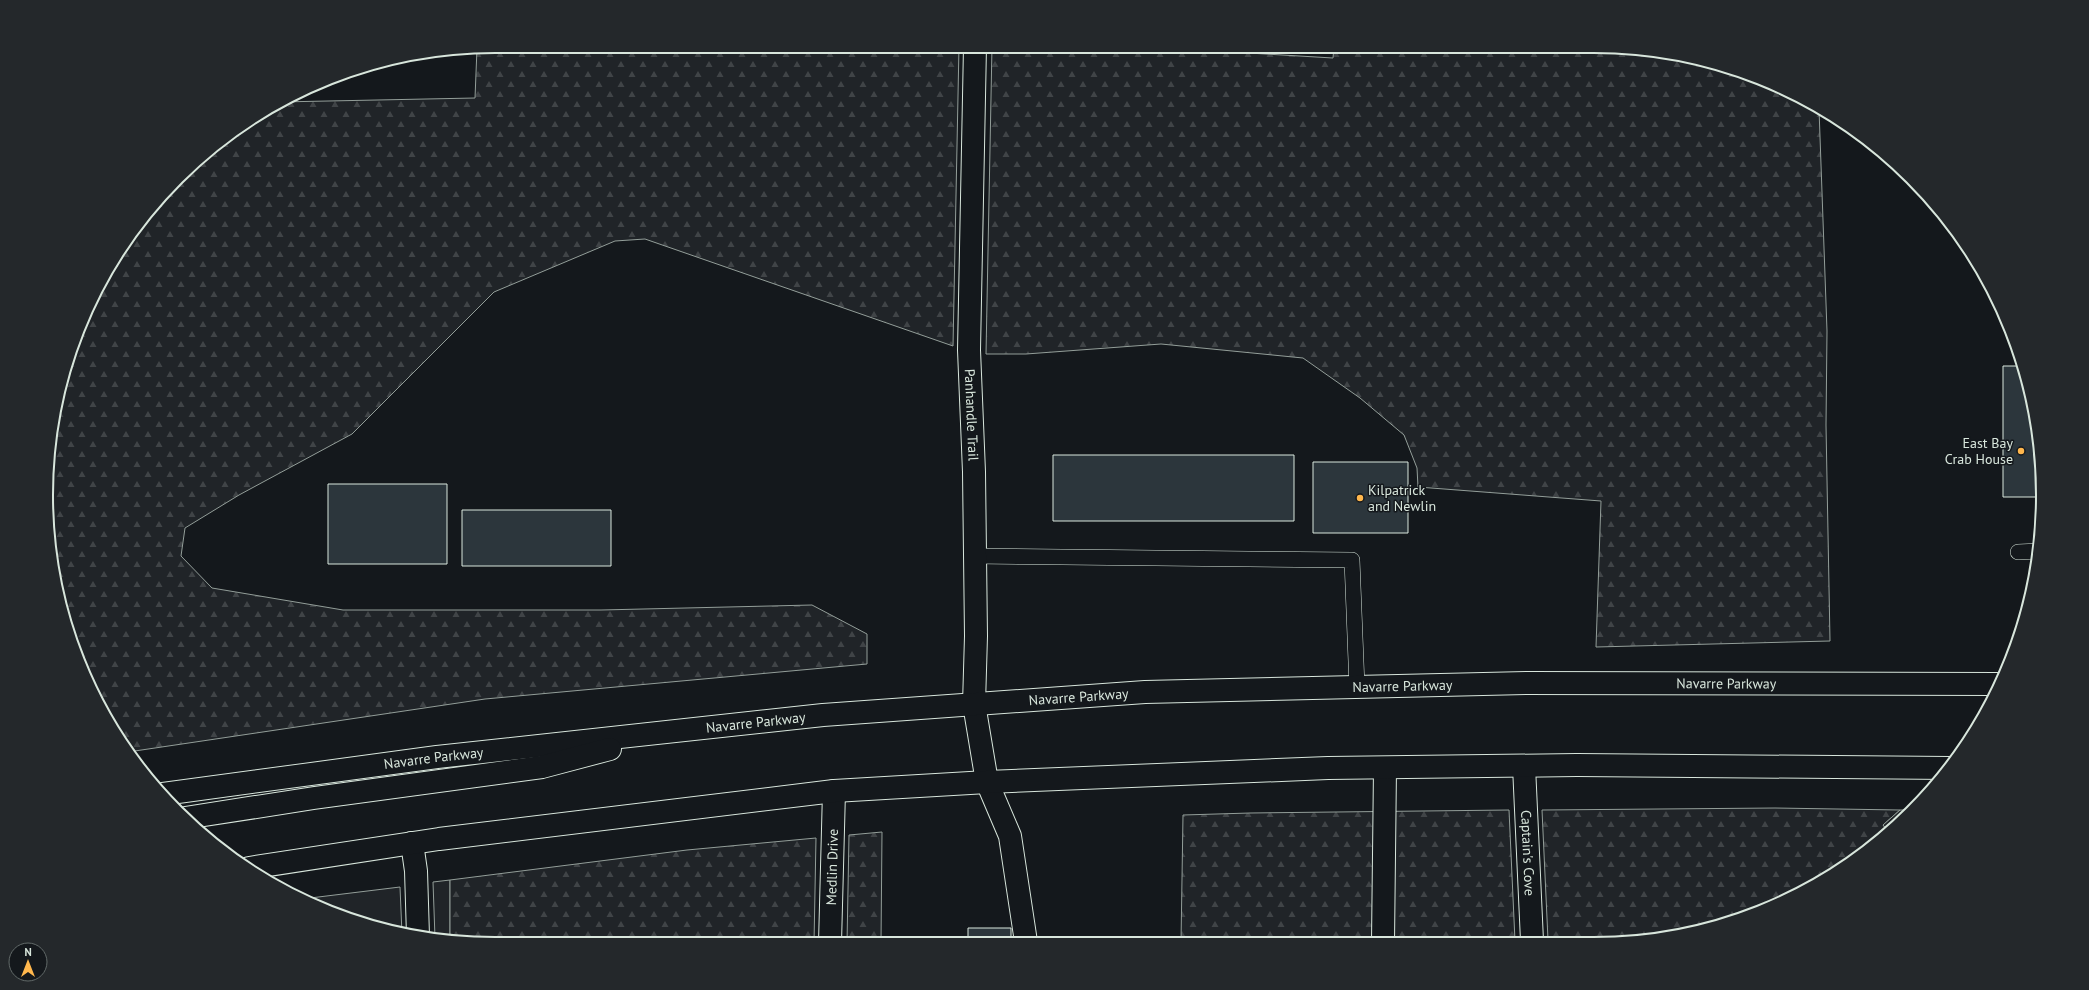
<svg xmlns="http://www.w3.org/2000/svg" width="2089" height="990" viewBox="0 0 2089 990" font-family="'PT Sans',sans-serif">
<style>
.grass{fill:#202428;stroke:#939e99}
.forest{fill:url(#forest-firs);stroke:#939e99}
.wetland{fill:url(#wetland-marsh);stroke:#939e99}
.building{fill:#2c363c;stroke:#d8e6dc}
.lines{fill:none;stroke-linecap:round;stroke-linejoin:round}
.lane-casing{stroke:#d8e6dc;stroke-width:16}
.street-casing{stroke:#d8e6dc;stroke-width:24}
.secondary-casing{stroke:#d8e6dc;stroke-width:24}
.highway-casing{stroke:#d8e6dc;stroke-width:24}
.lane{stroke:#14181c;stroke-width:15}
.street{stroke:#14181c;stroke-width:22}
.secondary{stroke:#14181c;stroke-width:22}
.highway{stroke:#14181c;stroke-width:22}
.poi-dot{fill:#ffb74d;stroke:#14181c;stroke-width:1.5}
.labels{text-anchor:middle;stroke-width:3;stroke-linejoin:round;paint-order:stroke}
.street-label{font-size:14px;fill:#d8e6dc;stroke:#14181c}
.poi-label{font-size:14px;fill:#d8e6dc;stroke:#14181c;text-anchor:end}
.rim{fill:none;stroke:#d8e6dc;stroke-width:2}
</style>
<defs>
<pattern id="forest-firs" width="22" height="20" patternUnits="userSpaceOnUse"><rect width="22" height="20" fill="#202428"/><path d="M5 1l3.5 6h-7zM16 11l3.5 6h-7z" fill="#404447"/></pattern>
<pattern id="wetland-marsh" width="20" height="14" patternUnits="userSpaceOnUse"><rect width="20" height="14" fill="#202428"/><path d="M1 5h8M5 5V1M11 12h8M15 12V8" fill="none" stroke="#404447"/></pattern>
</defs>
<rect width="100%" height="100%" fill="#14181c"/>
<path class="grass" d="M450,880V940L435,938L433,882Z
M400,887L402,934L323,910L302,899Z"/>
<path class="forest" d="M495,46H959L953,346L645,239L615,241L494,292L352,434L239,495L185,528L181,556L212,588L343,610H601L812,605L867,634V664L485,699L128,752L106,719L70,640L50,554L46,495L55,408L70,350L106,271L139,221L199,157L271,106L279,102L475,98L477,48Z
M992,46H1130L1333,58L1334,46H1594L1681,55L1766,80L1819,109L1827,331L1826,425L1830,641L1596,647L1601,501L1418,487L1417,468L1404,435L1360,398L1303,358L1161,344L1026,354H986Z
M1775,808L1900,810L1883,825L1888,831L1868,851L1766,910L1653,940H1548L1542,810Z
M1509,810L1515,941L1181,942L1183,815L1250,813Z
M882,832L881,943H847L849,835Z
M816,838L814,943L495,944L450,940V880L687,850Z"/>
<path class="wetland" d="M1900,810H1909L1888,831L1883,825Z"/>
<path class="building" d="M2003,366H2022L2034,407L2043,497H2003Z
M1053,455H1294V521H1053Z
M1313,462H1408V533H1313Z
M328,484H447V564H328Z
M462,510H611V566H462Z
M968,928H1011V942H968Z"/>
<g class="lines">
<defs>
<path id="lane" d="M2018,552L2037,551
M975,556L1352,560L1357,687"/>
<g id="street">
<path id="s1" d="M1524,766L1532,941"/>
<path d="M987,782L1010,836L1026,942"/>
<path d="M412,843L416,871L418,936"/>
<path d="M1383,941L1385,768"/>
<path id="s2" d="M830,943L834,791"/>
</g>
<g id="secondary">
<path id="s3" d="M975,46L969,350L974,472L976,636L974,704L987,782"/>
</g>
<g id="highway">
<path id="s4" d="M163,794L437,757L823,715L1145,692L1526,683L1999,684"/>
<path d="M185,818L314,798L542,767L610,749"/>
<path d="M249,868L439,839L834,791L987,782L1328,768L1577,765L1950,768"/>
</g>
</defs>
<use href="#lane" class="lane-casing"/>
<use href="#street" class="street-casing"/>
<use href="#secondary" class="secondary-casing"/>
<use href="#highway" class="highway-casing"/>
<use href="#lane" class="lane"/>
<use href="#street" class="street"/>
<use href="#secondary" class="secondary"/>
<use href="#highway" class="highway"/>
</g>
<g class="poi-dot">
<circle cx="2021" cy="451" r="4"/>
<circle cx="1360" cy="498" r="4"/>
</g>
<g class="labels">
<g class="street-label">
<text dy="5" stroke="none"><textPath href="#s3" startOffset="369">Panhandle Trail</textPath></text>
<text dy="5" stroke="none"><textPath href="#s4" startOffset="1569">Navarre Parkway</textPath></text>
<text dy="5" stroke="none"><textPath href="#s4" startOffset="1245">Navarre Parkway</textPath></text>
<text dy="5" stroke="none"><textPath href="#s4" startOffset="921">Navarre Parkway</textPath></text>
<text dy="5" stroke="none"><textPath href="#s4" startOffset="597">Navarre Parkway</textPath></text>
<text dy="5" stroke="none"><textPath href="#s4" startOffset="273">Navarre Parkway</textPath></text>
<text dy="5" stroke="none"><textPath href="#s1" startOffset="87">Captain's Cove</textPath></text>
<text dy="5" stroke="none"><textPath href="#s2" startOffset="76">Medlin Drive</textPath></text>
</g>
<g class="poi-label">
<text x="2013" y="448">East Bay<tspan x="2013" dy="16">Crab House</tspan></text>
<text x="1368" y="495" text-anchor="start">Kilpatrick<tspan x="1368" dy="16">and Newlin</tspan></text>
</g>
</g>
<path d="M0 0H2089V990H0ZM495 53H1594A442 442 0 0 1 2036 495V495A442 442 0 0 1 1594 937H495A442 442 0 0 1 53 495V495A442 442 0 0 1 495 53Z" fill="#24282b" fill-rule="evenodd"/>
<path class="rim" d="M495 53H1594A442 442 0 0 1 2036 495V495A442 442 0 0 1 1594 937H495A442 442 0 0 1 53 495V495A442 442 0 0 1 495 53Z"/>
<g transform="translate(28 962)"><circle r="19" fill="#14181c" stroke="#626a69"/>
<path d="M0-3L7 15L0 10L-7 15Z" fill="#ffb74d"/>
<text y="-6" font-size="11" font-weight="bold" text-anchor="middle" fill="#d8e6dc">N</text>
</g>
</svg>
